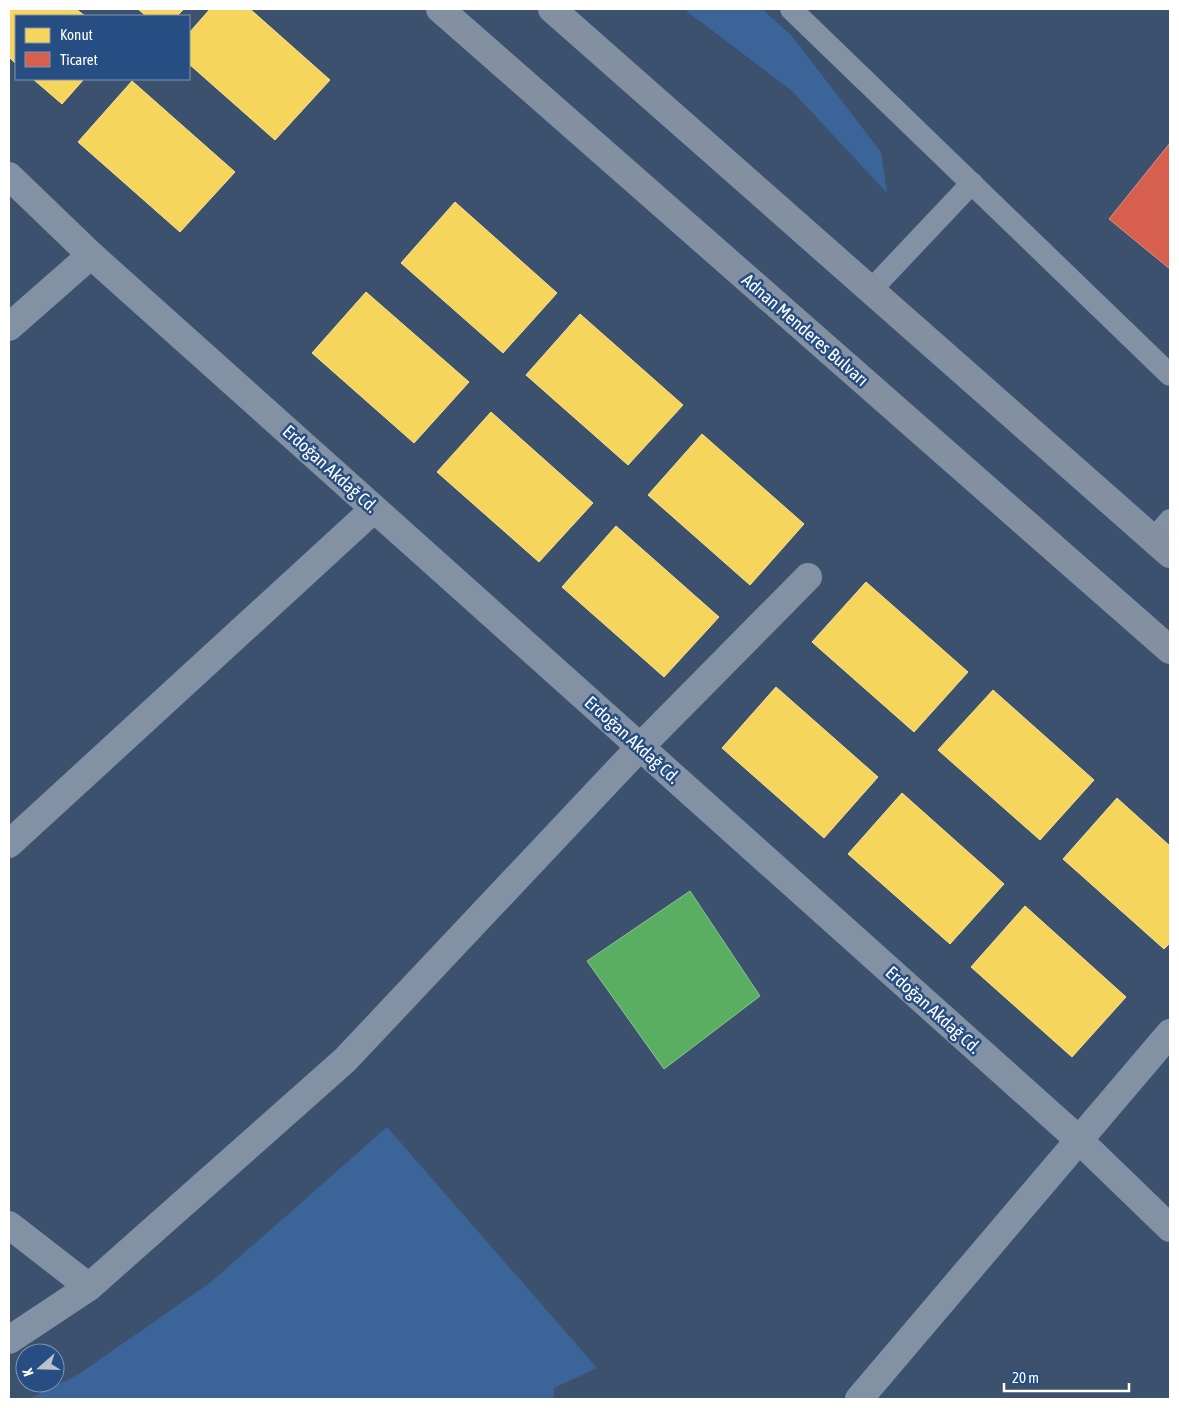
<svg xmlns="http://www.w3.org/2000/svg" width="1179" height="1408" viewBox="0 0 1179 1408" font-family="'Asap Condensed',sans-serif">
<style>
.green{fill:#3b6498}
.homes{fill:#f6d55c;stroke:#f9e28d}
.shops{fill:#d6604d;stroke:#e29082}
.public{fill:#5aae61;stroke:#8cc690}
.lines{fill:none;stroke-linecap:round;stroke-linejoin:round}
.service{stroke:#8291a3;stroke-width:22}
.minor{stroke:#8291a3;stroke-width:28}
.trunk{stroke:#8290a2;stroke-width:28}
.labels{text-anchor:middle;stroke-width:5;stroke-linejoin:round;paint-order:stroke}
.street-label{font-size:18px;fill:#fff;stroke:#274e82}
</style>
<rect width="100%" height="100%" fill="#3c516d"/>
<path class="green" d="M684,9H762L791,35L881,152L887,193L792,91Z
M387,1127L597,1368L554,1388V1399H29L79,1374L211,1282Z"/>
<path class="homes" d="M9,9H76L85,16H16V64L9,57Z
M138,9H184L177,16H146Z
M210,9H250L330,80L275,140L189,64V33Z
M33,79H84L62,104Z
M132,81L235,172L180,232L78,142Z
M455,202L557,293L503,353L401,263Z
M366,292L469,382L414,443L312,353Z
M580,314L683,405L628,465L526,375Z
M491,412L593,503L539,562L437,472Z
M702,434L804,524L750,585L648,495Z
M616,526L719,617L664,677L562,587Z
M866,582L968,672L914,732L812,642Z
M776,687L878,777L824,838L722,748Z
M993,690L1094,780L1040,840L938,750Z
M902,793L1004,884L950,944L848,854Z
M1117,798L1170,846V943L1164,949L1063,859Z
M1025,906L1126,997L1072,1057L971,967Z"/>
<path class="shops" d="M1170,143V269L1109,219Z"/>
<path class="public" d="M690,891L760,996L664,1069L587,961Z"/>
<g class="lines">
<path class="service" d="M791,9L1170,375
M871,290L972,183
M1153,540L1170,520"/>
<path class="minor" d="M9,176L91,255L1079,1140L1170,1228
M9,327L91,255
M9,844L374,509
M9,1225L89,1287
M9,1340L89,1287L345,1060L640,747L808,577
M859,1399L1170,1033"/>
<path class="trunk" d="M440,9L1170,650
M552,9L1170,554"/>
</g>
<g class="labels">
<g class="street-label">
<text transform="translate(805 330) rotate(41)" y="6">Adnan Menderes Bulvarı</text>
<text transform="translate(330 469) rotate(42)" y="6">Erdoğan Akdağ Cd.</text>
<text transform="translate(632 740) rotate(42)" y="6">Erdoğan Akdağ Cd.</text>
<text transform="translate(933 1010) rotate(42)" y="6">Erdoğan Akdağ Cd.</text>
</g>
</g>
<rect width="1179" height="1408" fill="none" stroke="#ffffff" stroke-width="20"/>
<rect x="15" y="15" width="175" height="65" fill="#274e82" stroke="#7d95b4"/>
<rect x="25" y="28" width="25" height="15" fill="#f6d55c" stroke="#7d95b4"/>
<text x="60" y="40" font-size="15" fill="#ffffff">Konut</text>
<rect x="25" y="52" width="25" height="15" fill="#d6604d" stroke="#7d95b4"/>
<text x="60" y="65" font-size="15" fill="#ffffff">Ticaret</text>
<g transform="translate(40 1368) rotate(250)"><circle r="24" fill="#274e82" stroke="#7d95b4"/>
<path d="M0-4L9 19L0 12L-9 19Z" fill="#bbc2cc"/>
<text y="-8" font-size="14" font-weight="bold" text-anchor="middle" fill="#ffffff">K</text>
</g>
<path d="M1004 1383v8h125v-8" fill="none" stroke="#ffffff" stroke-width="2.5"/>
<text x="1012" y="1383" font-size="15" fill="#ffffff" stroke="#274e82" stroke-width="4" paint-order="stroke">20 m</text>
</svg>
